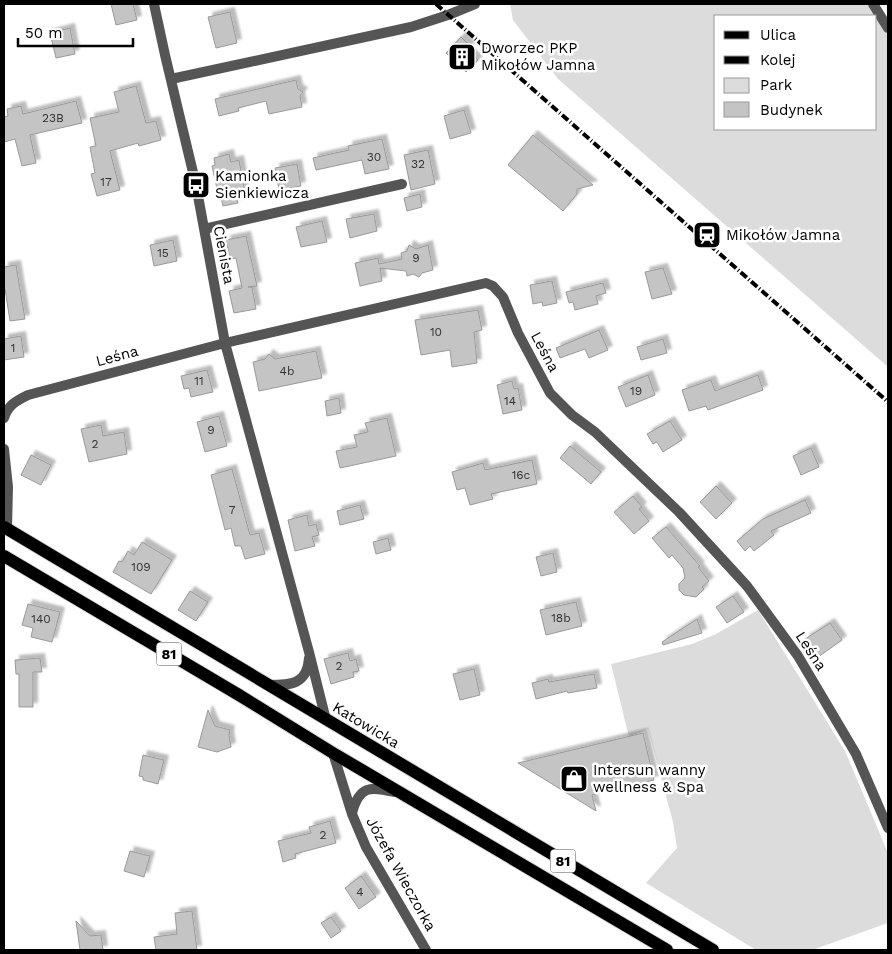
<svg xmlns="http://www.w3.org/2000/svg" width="892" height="954" viewBox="0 0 892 954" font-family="'Work Sans',sans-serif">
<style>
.green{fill:#dcdcdc;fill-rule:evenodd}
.building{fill:#c4c4c4;stroke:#999;filter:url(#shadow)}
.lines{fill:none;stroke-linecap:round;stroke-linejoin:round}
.primary-casing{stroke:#dbdbdb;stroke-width:14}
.minor{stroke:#555;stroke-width:10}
.primary{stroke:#000;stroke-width:12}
.rail{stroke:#000;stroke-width:4;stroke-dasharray:8 2.5 1 2.5;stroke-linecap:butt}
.labels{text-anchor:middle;stroke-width:5;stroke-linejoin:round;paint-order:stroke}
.number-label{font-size:12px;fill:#313131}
.shield{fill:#fff;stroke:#4c4c4c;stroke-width:1}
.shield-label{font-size:14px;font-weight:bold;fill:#000}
.poi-label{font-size:15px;fill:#000;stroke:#fff;text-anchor:start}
.street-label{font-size:15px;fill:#000;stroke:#fff}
</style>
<defs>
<filter id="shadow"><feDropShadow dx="4.5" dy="-4.5" stdDeviation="1" flood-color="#0004"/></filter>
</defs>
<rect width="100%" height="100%" fill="#fff"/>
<path class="green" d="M510,4H868L888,35V367L558,79L513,20ZM716,16H876V129H716Z
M758,610L845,751L888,853V923L812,950H756L646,883L677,848L673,822L648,729L629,737L611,664L692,644L716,634Z"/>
<path class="building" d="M111,4H133L137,20L116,25Z
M230,12L237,43L216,48L208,17Z
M70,28L75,54L56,58L50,33Z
M461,37L470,46L466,50L478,60L466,72L446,53Z
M296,80L298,89L303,92L300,96L302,107L269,114L266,101L238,108L239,111L219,116L215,99Z
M136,86L146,123L156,121L161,140L139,146L138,143L110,151L120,190L97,196L91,174L95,173L90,147L96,146L90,118L119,112L114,92Z
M76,101L82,123L30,135L36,163L22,166L15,139L4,142V117L8,116L7,109L21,106L23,114Z
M464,110L471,133L450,139L444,116Z
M533,135L593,185L577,189V194L563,211L508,165Z
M382,139L389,169L365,174L362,160L316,170L313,158L349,150L348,146Z
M428,150L435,184L411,190L404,155Z
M229,154L231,162L239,160L245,193L236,195L238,203L223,206L221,198H219L212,166L215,165L214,158Z
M297,164L301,186L279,190L275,168Z
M420,194L422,207L407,211L404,198Z
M374,214L377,231L350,238L346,219Z
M322,221L327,242L301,247L296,227Z
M246,236L257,286L248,287H252L256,309L234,313L229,291L242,288L236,258L230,259L226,240Z
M173,240L177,261L154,266L150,245Z
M409,245L416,249L428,245L433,270L422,273L419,277L413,274L407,276L406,271L380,268L382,281L360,286L355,263L378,258L379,264L402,259L401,253L407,251Z
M16,265L25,319L10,321L5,289H4V267Z
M663,268L672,294L652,299L645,272Z
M552,281L557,303L543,306L542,302L533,304L530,285Z
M603,283L606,293L596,296L598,304L575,310L573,302L569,303L566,292Z
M478,310L482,330L474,332L477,363L452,367L450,350L421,355L415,320Z
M599,330L608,350L589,358L585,349L560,358L556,348Z
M21,336L24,357L4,360V339Z
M663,339L667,353L641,360L637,347Z
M316,351L322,378L259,391L253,362L265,359L269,354L275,359Z
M207,370L213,392L191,397L189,388L184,389L181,376Z
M648,375L655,395L626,407L618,387Z
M758,375L763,390L708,410L706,406L689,411L682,390L711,380L715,391Z
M512,381L514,389L518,388L522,410L503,414L497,385Z
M339,398L341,413L327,416L325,401Z
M219,416L227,446L205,452L197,422Z
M387,418L396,456L340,468L336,451L357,447L354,435L368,432L365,423Z
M670,421L682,440L663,452L657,442L653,444L647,434Z
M101,425L103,436L124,432L127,454L89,462L81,429Z
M570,446L601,472L591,484L560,458Z
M811,448L819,467L801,475L793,456Z
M31,455L51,465L41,485L21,475Z
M532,460L537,484L491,494L493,499L470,505L465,488L457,490L452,472L483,463L485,470Z
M232,469L250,535L259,533L265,554L245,559L241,546H235L231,528L225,530L211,475Z
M716,486L732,503L716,519L700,502Z
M633,496L642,507L639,509L649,521L634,534L614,512Z
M805,500L811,513L771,531L774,535L754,551L750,546L745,551L737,541L763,519Z
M360,505L364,519L340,525L337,511Z
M307,515L309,526L316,524L319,535L312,537L315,546L295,551L288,520Z
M666,527L700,566L698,567L709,581L702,587L704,589L696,597L684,595L679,590V584L685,578L683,568L672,555L669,558L652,538Z
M388,538L391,550L376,554L373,542Z
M142,542L172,560L151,594L113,572L119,561L122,562L128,551L134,555Z
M553,553L557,572L541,576L536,557Z
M190,591L208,602L196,621L178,610Z
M733,596L744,612L727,623L716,607Z
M576,602L582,626L546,635L540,610Z
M28,604L60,612L52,642L31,637L33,628L22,625Z
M697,619L702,633L663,645L662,642Z
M830,623L842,640L818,657L805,639Z
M348,653L350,661L356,659L359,671L353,672L354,677L331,684L324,659Z
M40,658L42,672H33V707H19V674H16L15,660Z
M474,669L480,695L460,700L453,674Z
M594,674L597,688L568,693L567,691L536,699L532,683L548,679L549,682Z
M208,710L215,726L230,730L229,735L231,747L217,752L198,747Z
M643,733L654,780L592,795L596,811L518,763Z
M143,755L164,760L158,784L143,780V777L139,776Z
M330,821L336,843L295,854L296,858L283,862L278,841L311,833L309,827Z
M130,851L150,856L144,877L124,871Z
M361,876L376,897L359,909L345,888Z
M192,911L197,950H156L154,937L177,934L175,913Z
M331,917L341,931L331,938L321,923Z
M76,921L90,936L101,935L103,950H80Z"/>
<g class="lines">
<defs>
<path id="primary" d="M4,527L713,950
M4,556L239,695L333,753L667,950"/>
</defs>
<use href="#primary" class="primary-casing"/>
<path class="minor" d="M154,4L165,55L196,185L225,343L309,652L326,720
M873,4L888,28
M171,79L411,27L448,15L475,4
M204,229L402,184
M4,418C8,405 16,401 28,395L225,343L486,283L493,286L503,297L518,333L550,393L572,415L595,432L679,512L747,586L798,656L856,754L888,828
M4,449L8,487L7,529
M268,685C291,685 307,685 309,658
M333,753L352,814L366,847L426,950
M352,813C359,786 370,786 394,792"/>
<use href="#primary" class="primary"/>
<path class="rail" d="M436,4L888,402"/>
</g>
<defs>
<symbol id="building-square" viewBox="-11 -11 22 22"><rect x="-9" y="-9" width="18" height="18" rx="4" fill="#000" stroke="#fff"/><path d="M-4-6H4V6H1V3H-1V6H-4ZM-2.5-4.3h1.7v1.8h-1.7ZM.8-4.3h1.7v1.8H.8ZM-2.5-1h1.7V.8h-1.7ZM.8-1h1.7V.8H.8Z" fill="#fff"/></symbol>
<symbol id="bus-square" viewBox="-11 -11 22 22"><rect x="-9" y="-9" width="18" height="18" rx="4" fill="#000" stroke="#fff"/><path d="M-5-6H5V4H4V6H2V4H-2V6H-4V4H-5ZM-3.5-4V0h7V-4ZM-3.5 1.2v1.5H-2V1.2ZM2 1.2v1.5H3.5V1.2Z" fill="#fff"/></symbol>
<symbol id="station-square" viewBox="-11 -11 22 22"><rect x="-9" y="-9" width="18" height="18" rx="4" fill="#000" stroke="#fff"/><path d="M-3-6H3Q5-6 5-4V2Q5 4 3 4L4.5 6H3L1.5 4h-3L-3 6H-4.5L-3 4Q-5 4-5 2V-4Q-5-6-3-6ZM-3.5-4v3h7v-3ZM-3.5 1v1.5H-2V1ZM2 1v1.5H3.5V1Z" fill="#fff"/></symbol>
<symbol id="shop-square" viewBox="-11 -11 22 22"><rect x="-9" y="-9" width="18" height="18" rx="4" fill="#000" stroke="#fff"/><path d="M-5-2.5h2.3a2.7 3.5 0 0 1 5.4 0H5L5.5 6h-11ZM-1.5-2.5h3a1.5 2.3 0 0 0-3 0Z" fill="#fff"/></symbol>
</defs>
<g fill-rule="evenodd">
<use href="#building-square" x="446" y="41" width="32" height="32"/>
<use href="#bus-square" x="180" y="169" width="32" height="32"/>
<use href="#station-square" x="691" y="219" width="32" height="32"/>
<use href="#shop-square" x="558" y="763" width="32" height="32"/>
</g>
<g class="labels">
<g class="number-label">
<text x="53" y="122">23B</text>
<text x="374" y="161">30</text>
<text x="418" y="168">32</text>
<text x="106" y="186">17</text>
<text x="163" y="257">15</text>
<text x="416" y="262">9</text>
<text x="436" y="336">10</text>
<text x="13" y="352">1</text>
<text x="287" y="375">4b</text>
<text x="199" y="385">11</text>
<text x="636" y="395">19</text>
<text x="510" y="405">14</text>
<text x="211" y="434">9</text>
<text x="95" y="448">2</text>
<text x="521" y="479">16c</text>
<text x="232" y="514">7</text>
<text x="141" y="571">109</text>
<text x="561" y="622">18b</text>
<text x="41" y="623">140</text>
<text x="339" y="670">2</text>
<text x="323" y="839">2</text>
<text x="360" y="896">4</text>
</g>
<g class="shield">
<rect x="156.5" y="642.5" width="25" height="23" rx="4"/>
<rect x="550.5" y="849.5" width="25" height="23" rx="4"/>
</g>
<g class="shield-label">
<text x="169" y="659">81</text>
<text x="563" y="866">81</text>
</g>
<g class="poi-label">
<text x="481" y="53">Dworzec PKP<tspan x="481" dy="17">Mikołów Jamna</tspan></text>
<text x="215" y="181">Kamionka<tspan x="215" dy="17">Sienkiewicza</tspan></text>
<text x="726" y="240">Mikołów Jamna</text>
<text x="593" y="775">Intersun wanny<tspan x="593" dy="17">wellness &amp; Spa</tspan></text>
</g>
<g class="street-label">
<text transform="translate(224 255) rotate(79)" y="5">Cienista</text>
<text transform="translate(545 352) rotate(62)" y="5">Leśna</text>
<text transform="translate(117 356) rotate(-15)" y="5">Leśna</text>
<text transform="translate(811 651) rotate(57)" y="5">Leśna</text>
<text transform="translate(366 725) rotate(31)" y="5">Katowicka</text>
<text transform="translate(401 874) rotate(61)" y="5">Józefa Wieczorka</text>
</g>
</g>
<rect width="892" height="954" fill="none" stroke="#000000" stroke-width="10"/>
<rect x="714" y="15" width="162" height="115" fill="#ffffff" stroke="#999999"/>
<rect x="724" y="31" width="25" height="8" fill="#000000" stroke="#999999"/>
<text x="760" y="40" font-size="15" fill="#000000">Ulica</text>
<rect x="724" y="56" width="25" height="8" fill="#000000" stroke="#999999"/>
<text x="760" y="65" font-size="15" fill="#000000">Kolej</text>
<rect x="724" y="78" width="25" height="15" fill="#dcdcdc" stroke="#999999"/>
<text x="760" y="90" font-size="15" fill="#000000">Park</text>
<rect x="724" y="102" width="25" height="15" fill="#c4c4c4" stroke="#999999"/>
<text x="760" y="115" font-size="15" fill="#000000">Budynek</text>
<path d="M18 38v8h115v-8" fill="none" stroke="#000000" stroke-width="2.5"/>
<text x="25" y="38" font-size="15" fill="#000000" stroke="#ffffff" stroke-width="4" paint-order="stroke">50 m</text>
</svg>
